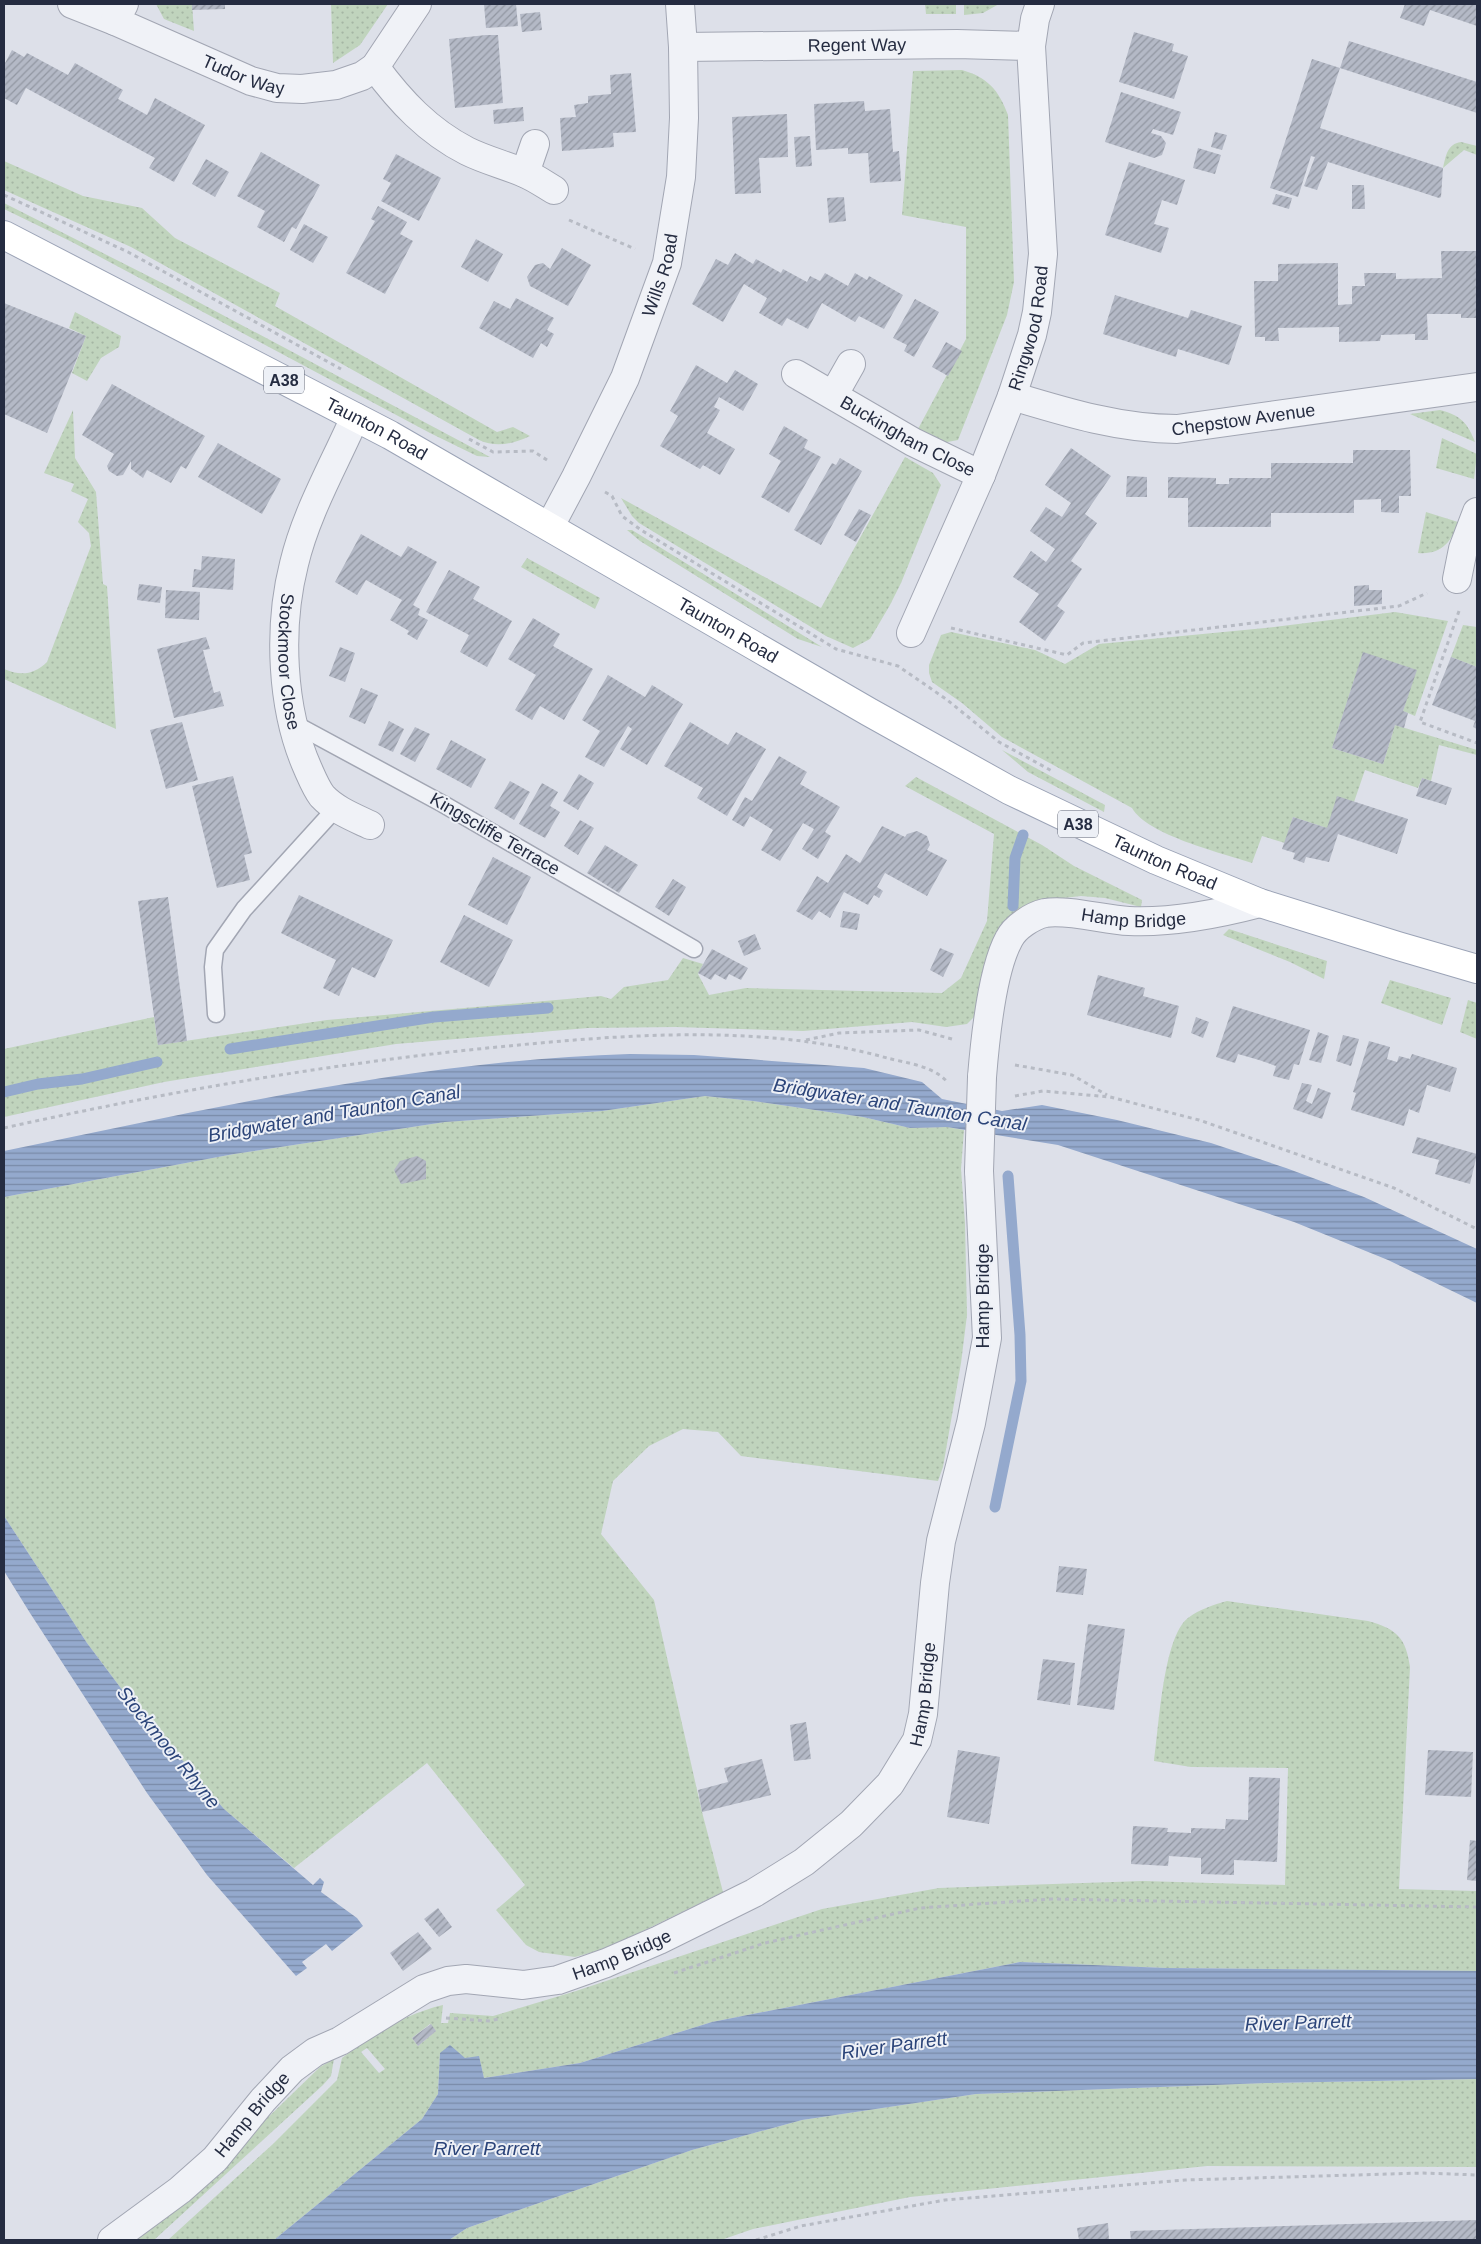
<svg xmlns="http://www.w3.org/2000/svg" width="1481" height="2244" viewBox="0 0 1481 2244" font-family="Arial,sans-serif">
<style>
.grass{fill:url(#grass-dots);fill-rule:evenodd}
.water{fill:url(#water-rules)}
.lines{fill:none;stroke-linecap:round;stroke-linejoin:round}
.stream{stroke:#94a9cd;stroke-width:11}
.building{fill:url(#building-hatch)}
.service-casing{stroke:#a2a6b3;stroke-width:19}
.minor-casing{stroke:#a2a6b3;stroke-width:30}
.primary-casing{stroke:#9ba3b6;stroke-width:30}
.path{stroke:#b7bbc4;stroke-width:3;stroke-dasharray:4 4;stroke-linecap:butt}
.service{stroke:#f0f2f7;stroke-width:16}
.minor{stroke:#f0f2f7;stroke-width:28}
.primary{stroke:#fff;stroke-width:28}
.minor-bridge-casing{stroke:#a2a6b3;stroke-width:30;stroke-linecap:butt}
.minor-bridge{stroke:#f0f2f7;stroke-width:28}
.labels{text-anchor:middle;stroke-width:4;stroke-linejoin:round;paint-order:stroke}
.shield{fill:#edf0f6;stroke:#616777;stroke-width:1}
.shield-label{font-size:16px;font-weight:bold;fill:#252c41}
.street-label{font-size:18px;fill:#252c41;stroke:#edf0f6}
.water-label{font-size:19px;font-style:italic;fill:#2b4479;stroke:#edf0f6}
</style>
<defs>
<pattern id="grass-dots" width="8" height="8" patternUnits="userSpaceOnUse" patternTransform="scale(1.25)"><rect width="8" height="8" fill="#c0d4bd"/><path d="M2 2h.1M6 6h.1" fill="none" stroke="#a5b6a4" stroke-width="1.8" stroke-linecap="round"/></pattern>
<pattern id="water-rules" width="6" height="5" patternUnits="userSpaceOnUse" patternTransform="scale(1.25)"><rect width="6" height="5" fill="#94a9cd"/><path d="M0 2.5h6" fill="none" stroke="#798aa8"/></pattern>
<pattern id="building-hatch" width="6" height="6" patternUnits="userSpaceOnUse" patternTransform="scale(1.25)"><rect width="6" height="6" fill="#b4b9c6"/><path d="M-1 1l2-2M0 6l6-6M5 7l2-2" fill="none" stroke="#9297a2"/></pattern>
</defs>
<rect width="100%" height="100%" fill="#dde0e9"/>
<path class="grass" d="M156,4H192L194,31L164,19Z
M331,4H388L360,45L333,63Z
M925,4H956V14H926Z
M964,4H999L983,13L964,15Z
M962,70C987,77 999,90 1008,115L1014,282L1007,315L958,440L942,443L918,429L966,339V227L902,215L913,71Z
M1461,142L1477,146V155L1464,150L1443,168C1446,156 1447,144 1461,142Z
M4,161L83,196L142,208L175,238L280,293L275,306L497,432L513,427L530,436C513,444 496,448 479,440L131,247L4,190Z
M4,203L172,288L490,457L477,456L430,433L72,242L4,209Z
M75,312L121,336L119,347L101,358L87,381L72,373L86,336L69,328Z
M73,410L75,458L96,492L103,584L107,586L116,729L4,679V669C20,676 34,675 47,662L91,546L89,533L78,522L88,499L71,491L74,484L44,473Z
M1440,410C1460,415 1468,423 1475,442L1410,414Z
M1442,438L1477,454L1474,479L1436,468Z
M905,457L933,473L941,485L901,583L890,605L870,639L853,648L826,636L639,523L632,516L621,498L821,608Z
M1426,512L1458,522C1452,542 1441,555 1418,553Z
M627,530H632L822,647L798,639L640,541Z
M527,558L600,598L595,609L521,567Z
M1395,612L1448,621L1415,716L1403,711L1416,670L1363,653L1332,748L1383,764L1395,725L1477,750V755L1439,745L1431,781L1422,778L1418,788L1365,770L1354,802L1327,828L1293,817L1285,843L1262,836L1252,863C1222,853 1147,835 1132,808L1002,737L962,703L932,682L929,673V665L941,635L951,632L1035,650L1065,664L1099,644L1265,628Z
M1463,625L1477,627V667L1451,657Z
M1002,750L1105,805L1104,812L1028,772Z
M916,777L1042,845L1074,866L1142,900L1141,907L1105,898L1081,896L1055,899L1017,913L995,934L975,1016L967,1024L946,1027L912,1022L803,1031L676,1027L588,1028L396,1044L164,1082L4,1117V1049L154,1017L158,1045L327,1020L601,996L611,999L624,987L668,980L683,958L703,964L698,974L709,995L746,988L942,993L961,978L987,921L994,834L905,786Z
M1229,929L1327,961L1324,979L1290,962L1223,935Z
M1390,980L1451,998L1442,1025L1381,1003Z
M1468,1000L1477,1003V1039L1460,1032Z
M705,1096L753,1101L863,1117L910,1128L947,1127L964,1130L961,1169L965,1223L967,1315L961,1363L943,1467L938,1481L741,1456L718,1432L683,1429L649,1446L613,1481L601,1534L654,1600L702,1812L723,1892L608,1948L575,1957L539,1952L526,1945L496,1910L525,1885L427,1763L294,1868L224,1809L120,1687L87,1643L4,1516V1197L234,1154L445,1122L602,1111Z
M1227,1601L1368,1621C1397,1629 1406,1638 1410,1667L1399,1889L1477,1891V1971L1166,1968L1020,1962L712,2022L580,2063L484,2078L479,2057L465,2058L440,2053L438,2094L422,2119L274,2240H168L273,2144L337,2080L342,2058C373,2034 405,2014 443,2005L441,2023H448L450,2013L493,2016L576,1991L822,1909L939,1888L1143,1881L1285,1885L1288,1768L1191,1767L1154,1761C1159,1728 1163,1637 1188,1618C1200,1609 1213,1605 1227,1601ZM430,2024L436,2031L418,2046L412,2038ZM367,2048L385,2069L379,2073L361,2052Z
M334,2059L331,2076L323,2085L154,2240H127L250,2135L320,2067Z
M1477,2079V2167L1207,2166L910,2197L753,2229L721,2240H449L467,2228L692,2150L802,2120L976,2094L1266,2083Z"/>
<path class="water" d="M630,1054L694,1055L864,1068L922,1082L942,1099L1002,1111L1042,1105L1117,1120L1211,1143L1286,1168L1364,1197L1477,1249V1303L1388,1260L1294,1222L1058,1145L947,1127L910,1128L863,1117L753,1101L705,1096L602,1111L445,1122L234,1154L4,1197V1151C211,1109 418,1060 630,1054Z
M4,1516L87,1643L120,1687L224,1809L313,1885L320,1878L324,1882L321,1892L357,1918L363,1926L332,1951L326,1944L302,1962L307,1968L296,1976L207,1875L147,1793L30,1613L4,1571Z
M1020,1962L1166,1968L1477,1971V2079L1266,2083L976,2094L802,2120L692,2150L467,2228L449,2240H274L422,2119L438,2094L440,2053L450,2045L465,2058L479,2056L484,2078L580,2063L712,2022Z"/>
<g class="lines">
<path class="stream" d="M1013,906L1015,858L1023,835
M230,1049L434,1017L548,1008
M4,1092L38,1084L82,1079L157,1062
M995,1507L1021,1381L1020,1335L1008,1176"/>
</g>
<path class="building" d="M192,4H225V9L192,10Z
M484,4H516L518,26L486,28Z
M1405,4H1477V26L1430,10L1424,26L1400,18Z
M540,12L542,30L522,32L520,14Z
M1134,32L1174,44L1172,51L1188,56L1174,99L1119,82Z
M486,35H498L503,103L455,108L449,39Z
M1349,41L1477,82V113L1340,68Z
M12,50L24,57L27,53L68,75L75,63L123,90L118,99L147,115L155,98L205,125L174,182L149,168L155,158L26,88L17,105L4,98V65Z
M1312,59L1340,68L1320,128L1443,168L1441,197L1439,198L1319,159L1328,162L1317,190L1304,186L1315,157L1311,156L1298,197L1270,188Z
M631,73L636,132L613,133L614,147L562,151L560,118L576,117L574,105L588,103V96L611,94L610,75Z
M1121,92L1181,112L1173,135L1153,129L1151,133L1161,136L1166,143L1162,155L1154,158L1105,142Z
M864,101L865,111L890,109L893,152L899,151L901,181L870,183L868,153L848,154V148L816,150L814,104Z
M523,107L524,121L494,124L493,110Z
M787,114L788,157L759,158L761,193L735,194L732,117Z
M1215,132L1227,135L1222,150L1211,147Z
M810,136L812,166L796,167L794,137Z
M1198,148L1221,155L1215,174L1193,168Z
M261,152L320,185L296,229L292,227L284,242L257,227L265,211L237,196Z
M396,154L441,178L419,221L381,201L391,183L383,179Z
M206,159L229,172L215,197L192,184Z
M1129,162L1185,180L1177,205L1162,200L1154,224L1169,228L1161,253L1105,235Z
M1352,185H1364L1365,209H1352Z
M1276,194L1292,198L1289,209L1272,204Z
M844,197L846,221L829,223L827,198Z
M378,206L407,222L400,234L413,241L385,294L346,273L375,221L371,219Z
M304,224L328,237L313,263L290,250Z
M476,239L503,254L488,282L461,267Z
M562,248L591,265L568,306L530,286L527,277L535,265L543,263L550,269Z
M1441,251H1477V318H1461V314H1427L1428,340H1415V334L1381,335L1380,341L1339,342V327L1278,328L1279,341H1265V337H1255L1254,281H1278V264L1338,263V305L1352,304V286H1365L1364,273H1396V279L1442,278Z
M735,253L753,264L756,259L781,273L783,269L807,282L810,276L820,281L825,273L848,286L855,273L867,280L869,276L903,295L884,329L859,316L855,322L822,303L808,329L787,318L782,326L759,313L767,298L744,284L723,322L692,304L716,259L728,265Z
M1115,295L1188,318L1191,310L1242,326L1229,365L1178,349L1176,357L1103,334Z
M516,298L554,318L547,330L554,334L547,347L541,343L533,358L479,328L494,301L510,309Z
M915,299L939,312L914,357L904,351L907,345L893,338Z
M4,303L86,336L47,433L4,414Z
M946,342L962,351L948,376L932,367Z
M696,365L727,383L735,370L758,384L743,411L719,397L714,407L720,410L707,433L735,449L720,475L703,465L700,469L660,446L678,416L670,411Z
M112,384L205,436L186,469L181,466L171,483L147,470L143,478L131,469V461L123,475L117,476L109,471L107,466L114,454L82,435Z
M784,426L808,440L804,448L821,457L789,513L761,497L781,461L769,454Z
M218,443L281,479L262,514L198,477Z
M1071,448L1111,476L1085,514L1097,523L1071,561L1082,569L1057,606L1065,612L1045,641L1019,622L1039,594L1013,577L1031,551L1046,562L1055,549L1030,531L1046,507L1062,517L1071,503L1045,485Z
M1353,450H1410L1411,496H1399V513L1381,512V499L1354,500V513H1271V527H1188V498H1168V477L1216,478V484H1229V478H1271V463H1353Z
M840,458L862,471L821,545L794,530L832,463L836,465Z
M1127,476L1147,477V497H1126Z
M859,509L871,515L856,542L844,535Z
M361,534L401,557L408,546L437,562L413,605L420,609L418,615L428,620L417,640L407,634L409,631L390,620L402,600L366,580L357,595L335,582Z
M202,556L235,559L233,590L192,587L194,569L201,570Z
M449,570L480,587L473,599L512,621L487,667L460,652L469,635L426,612Z
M139,584L162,587L160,603L137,600Z
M1369,585V590H1382V604L1354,606V586Z
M166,590L200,592L199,620L165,618Z
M533,618L560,634L553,646L593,669L564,720L540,706L532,720L515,710L536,675L508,659Z
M206,637L210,649L203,650L214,693L220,691L224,706L174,718L157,649Z
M340,647L355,653L345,682L329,676Z
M1363,652L1417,670L1403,711L1408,713L1404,728L1395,725L1383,764L1332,748Z
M1451,657L1477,667V729L1473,727L1475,721L1432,705Z
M608,675L645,697L652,685L683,704L647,765L620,749L632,729L628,726L604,767L585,757L600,731L582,720Z
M361,688L378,695L365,724L349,717Z
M389,721L404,729L393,752L378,745Z
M182,722L198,780L166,789L150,730Z
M690,722L728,745L736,732L766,749L727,816L697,798L703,788L664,766Z
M415,727L430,734L415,762L400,754Z
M451,740L486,759L471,788L436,769Z
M779,756L807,772L800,784L840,807L825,832L831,836L818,859L802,849L814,829L803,823L780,861L761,850L773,830L750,816L744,827L732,820L745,797L752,801Z
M579,774L594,783L578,810L563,801Z
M233,776L252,853L244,855L250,880L217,888L192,786Z
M1422,778L1452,788L1446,805L1416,796Z
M510,781L530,792L514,820L494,808Z
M542,783L558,792L550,806L560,812L545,838L519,824Z
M1337,796L1408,819L1397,854L1338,834L1329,862L1306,857L1304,863L1293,859L1295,853L1282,849L1293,817L1327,828Z
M580,820L594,828L578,855L564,846Z
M882,826L905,837L907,834L917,831L927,836L930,845L927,850L947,860L927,896L885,873L877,887L883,891L879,898L874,895L868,905L844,892L830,918L819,911L812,920L796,911L817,876L828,883L846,854L860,863Z
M605,845L638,865L619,893L587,873Z
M493,857L531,877L507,925L468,905Z
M673,879L686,887L669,916L655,907Z
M299,895L393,940L375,978L352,967L339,996L323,988L336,960L281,933Z
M168,897L187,1041L158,1045L138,901Z
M843,911L860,914L857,930L840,927Z
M464,915L513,940L489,987L440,962Z
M755,934L761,949L744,956L738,941Z
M940,948L954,954L943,977L930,970Z
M712,949L748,968L741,980L729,974L726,980L715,974L711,980L698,973Z
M1098,975L1145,988L1143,996L1179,1006L1171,1038L1087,1015Z
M1233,1006L1310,1030L1299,1065L1294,1064L1289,1080L1273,1076L1276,1066L1259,1060L1238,1054L1235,1063L1216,1057Z
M1196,1017L1209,1022L1203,1038L1191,1033Z
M1318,1032L1329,1036L1321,1063L1309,1060Z
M1343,1035L1359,1039L1351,1066L1336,1061Z
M1369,1041L1390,1047L1387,1059L1397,1062L1399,1056L1410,1059L1412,1054L1457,1068L1450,1092L1427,1085L1419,1113L1409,1109L1404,1126L1351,1110L1356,1093L1353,1092Z
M1302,1083L1312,1085L1306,1101L1312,1104L1318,1088L1331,1093L1322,1119L1293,1109Z
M1417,1137L1477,1154L1470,1184L1435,1174L1439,1160L1412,1153Z
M417,1156L426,1161V1179L401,1184L394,1170L400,1161Z
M1059,1566L1087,1569L1083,1595L1056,1592Z
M1088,1624L1125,1629L1114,1710L1077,1705Z
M1043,1659L1075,1663L1070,1705L1037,1700Z
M806,1722L811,1759L794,1761L790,1725Z
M958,1750L1000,1757L989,1824L947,1817Z
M1428,1750L1473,1752L1471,1797L1425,1795Z
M762,1759L771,1795L702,1812L698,1790L728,1782L724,1768Z
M1249,1777L1280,1778L1277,1862L1234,1860V1875L1201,1874V1858L1169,1856L1168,1866L1131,1864L1133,1826L1168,1828L1167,1832L1191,1833V1828L1225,1829L1226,1819L1248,1820Z
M1470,1840L1477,1841V1881L1467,1880Z
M438,1908L452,1927L439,1937L424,1919Z
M418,1932L432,1949L403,1971L390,1953Z
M431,2024L436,2031L418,2046L412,2038Z
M1477,2220V2240H1131L1130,2231Z
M1108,2223L1109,2240H1079L1077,2228Z"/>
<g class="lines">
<defs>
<path id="service" d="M293,723L443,804L694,949
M216,1014L213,967L215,950L244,909L336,808"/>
<g id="minor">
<path d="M72,4L115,21"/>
<path id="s1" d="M124,4L115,21L251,81L277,88L302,89L336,85L362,76L375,67L417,4"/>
<path id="s2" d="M683,47L957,44L1031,46"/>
<path d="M375,67C400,101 428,131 467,151C485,160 505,165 524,173C534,177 544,184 554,190"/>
<path d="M525,173L535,144"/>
<path id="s3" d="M796,374L913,442L981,475"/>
<path d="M834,394L851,364"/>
<path id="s4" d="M1012,396C1065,412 1120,429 1177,429L1477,387"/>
<path id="s5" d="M355,417C334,465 306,513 294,564C278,627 281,709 308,769C312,778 316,788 322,796C335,810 353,817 370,825"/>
<path id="s6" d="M550,526L576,477L625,378L667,263L681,177L684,118L683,47L680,4"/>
<path d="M1457,579L1463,549L1477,512"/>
<path id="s7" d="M911,633L981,475L1012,396L1032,335L1037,312L1043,254L1031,46L1035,19L1040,4"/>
<path id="s8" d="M982,1077C985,1040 992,970 1009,939C1015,927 1032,916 1045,913C1068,909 1105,920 1129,921C1173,923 1218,914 1260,903"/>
<path id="s9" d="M112,2240L180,2190L215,2159L263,2100L292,2069L315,2052L340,2041L424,1989L448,1981L466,1979L523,1985L558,1980L606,1963L659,1940L754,1893L804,1862L851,1824L890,1784L917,1740L923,1714L935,1583L941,1541L971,1423L987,1338L979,1171"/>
</g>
<g id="primary">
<path id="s10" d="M4,235L390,435L869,712L1009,790L1156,860L1260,903L1398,946L1477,969"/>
</g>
</defs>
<use href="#service" class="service-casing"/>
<use href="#minor" class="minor-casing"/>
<use href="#primary" class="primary-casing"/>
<path class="path" d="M4,195L128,252L341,369
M569,220L635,249
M469,439L493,452L533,451L547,460
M605,492L612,496L622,516L641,530L836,649L898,666L946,699L999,742L1052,771
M1459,611L1420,722L1477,743
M951,628L1067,655L1083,643L1399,606L1427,593
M806,1040L839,1033L919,1030L952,1039
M1015,1065L1072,1075L1107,1095
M1015,1096L1043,1091L1110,1097L1199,1120L1394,1188L1477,1229
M4,1128C170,1091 339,1062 508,1046C631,1034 766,1024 887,1058C906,1063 935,1066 948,1083
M674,1973L765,1943L920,1908L1051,1899L1477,1907
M446,2018L490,2021L502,2018
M756,2240L801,2226L945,2200L1185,2180L1423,2173L1477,2175"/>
<use href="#service" class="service"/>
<use href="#minor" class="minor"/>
<use href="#primary" class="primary"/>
<defs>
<path id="minor-bridge" d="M979,1171L982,1077"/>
</defs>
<use href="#minor-bridge" class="minor-bridge-casing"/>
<use href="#minor-bridge" class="minor-bridge"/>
</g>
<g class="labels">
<g class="shield">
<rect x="264" y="366.5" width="40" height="27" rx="4"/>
<rect x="1058" y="810.5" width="40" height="27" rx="4"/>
</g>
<g class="shield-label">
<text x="284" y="386">A38</text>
<text x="1078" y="830">A38</text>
</g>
<g class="street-label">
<text dy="6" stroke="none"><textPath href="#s2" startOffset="174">Regent Way</textPath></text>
<text dy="6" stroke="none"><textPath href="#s1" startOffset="159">Tudor Way</textPath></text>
<text dy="6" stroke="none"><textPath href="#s6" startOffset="275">Wills Road</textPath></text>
<text dy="6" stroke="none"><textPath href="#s7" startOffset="328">Ringwood Road</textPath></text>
<text dy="6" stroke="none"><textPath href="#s4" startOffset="236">Chepstow Avenue</textPath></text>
<text dy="6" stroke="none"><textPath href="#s10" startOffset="420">Taunton Road</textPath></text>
<text dy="6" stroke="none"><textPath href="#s3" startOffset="128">Buckingham Close</textPath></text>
<text dy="6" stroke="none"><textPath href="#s10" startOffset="825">Taunton Road</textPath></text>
<text dy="6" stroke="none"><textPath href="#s5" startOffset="258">Stockmoor Close</textPath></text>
<text transform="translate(495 834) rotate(30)" y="6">Kingscliffe Terrace</text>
<text dy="6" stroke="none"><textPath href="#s10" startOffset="1320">Taunton Road</textPath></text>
<text dy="6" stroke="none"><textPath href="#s8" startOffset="276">Hamp Bridge</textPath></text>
<text transform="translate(983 1296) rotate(-90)" y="6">Hamp Bridge</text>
<text dy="6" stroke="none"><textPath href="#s9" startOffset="1028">Hamp Bridge</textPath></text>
<text dy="6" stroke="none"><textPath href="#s9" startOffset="609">Hamp Bridge</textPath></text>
<text dy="6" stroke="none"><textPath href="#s9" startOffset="189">Hamp Bridge</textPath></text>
</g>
<g class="water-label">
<text transform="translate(900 1104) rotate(9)" y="7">Bridgwater and Taunton Canal</text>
<text transform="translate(334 1113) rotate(-10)" y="7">Bridgwater and Taunton Canal</text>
<text transform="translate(169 1747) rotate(51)" y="7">Stockmoor Rhyne</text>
<text transform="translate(1298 2022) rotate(-2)" y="7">River Parrett</text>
<text transform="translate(894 2045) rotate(-8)" y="7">River Parrett</text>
<text x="487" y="2155">River Parrett</text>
</g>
</g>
<rect width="1481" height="2244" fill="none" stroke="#252c41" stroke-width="10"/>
</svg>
